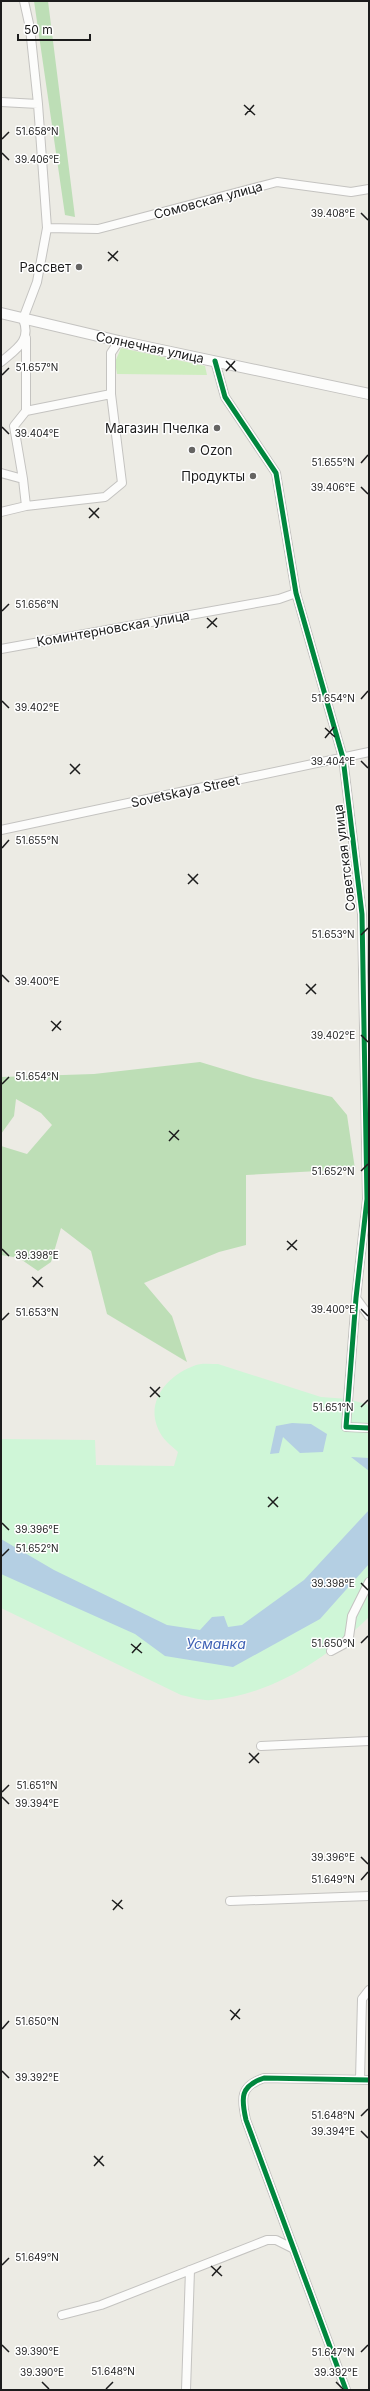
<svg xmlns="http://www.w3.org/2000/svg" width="370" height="2391" viewBox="0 0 370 2391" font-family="Inter,sans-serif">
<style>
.grass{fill:#ceedbf}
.forest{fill:#bddeb6}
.park{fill:#cff6d7}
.water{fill:#b4cfe3}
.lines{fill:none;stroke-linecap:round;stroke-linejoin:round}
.minor-casing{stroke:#c4c3c0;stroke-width:10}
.tertiary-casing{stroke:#c4c3c0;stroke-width:12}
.minor{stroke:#fcfcfb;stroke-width:8}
.tertiary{stroke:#fcfcfb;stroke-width:10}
.cycleway-casing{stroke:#fff;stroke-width:8}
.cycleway{stroke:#00873e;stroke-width:5}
.ticks{fill:none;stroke:#1c1c1c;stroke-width:1.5}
.poi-dot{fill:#656462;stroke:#fff;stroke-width:1.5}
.labels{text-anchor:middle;stroke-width:3;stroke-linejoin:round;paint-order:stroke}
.street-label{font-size:13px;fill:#1c1c1c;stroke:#fff}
.poi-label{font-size:13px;fill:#1c1c1c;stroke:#fff;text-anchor:end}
.water-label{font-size:14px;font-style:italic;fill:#3f61b5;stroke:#fff}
.ticks-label{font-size:10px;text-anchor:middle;fill:#1c1c1c;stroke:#fff;stroke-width:3;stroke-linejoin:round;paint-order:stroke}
</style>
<rect width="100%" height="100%" fill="#ecebe4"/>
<path class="grass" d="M121,348L205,366L207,375L117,374L115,362Z"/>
<path class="forest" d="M34,1H48L75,217L65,215Z
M200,1062L253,1078L332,1097L347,1115L355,1169L246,1175V1245L219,1252L144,1283L172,1316L187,1362L107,1314L91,1251L61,1228L51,1262L38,1271L19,1258L1,1255V1146L27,1154L52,1125L41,1113L16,1099L14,1116L1,1134V1077L94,1074Z"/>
<path class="park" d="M218,1364L321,1397L348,1399L369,1405V1617C326,1659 273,1694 212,1700C202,1701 191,1697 181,1695L1,1608V1439L95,1440L96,1465L174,1466L178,1452C173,1447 166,1442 162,1436C142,1405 165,1376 196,1365C202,1363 211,1364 218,1364Z"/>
<path class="water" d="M292,1423L311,1424L327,1434L323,1452L300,1453L283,1437L279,1453L270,1454L276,1426Z
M351,1457L369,1458V1471Z
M369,1510V1564L320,1619L233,1667L165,1656L135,1634L1,1574V1539L54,1570L167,1625L200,1630L212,1617L224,1616L228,1627L242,1625L304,1580Z"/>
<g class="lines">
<defs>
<path id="minor" d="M1,102L38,104
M47,228L98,229L277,182L351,192L369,189
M215,361L225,397L276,473L296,593L343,758L362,914L367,1199L356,1298L346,1427L369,1428
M1,362C16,349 32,341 23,319L37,282L47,228L38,104L30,28L24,1
M26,411L111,394
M1,473L23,479L26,506L105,497L122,483L111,394V353L119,341
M23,479L14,426L26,411V338
M1,512L26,506
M1,649L279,599L296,593
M1,830L369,752
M356,1298L369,1316
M331,1651L344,1644L349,1637L352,1616L369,1582
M261,1746L369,1741
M230,1901L369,1896
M360,2080L362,1999L369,1990
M62,2315L101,2305L267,2240H276L294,2249
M186,2390L190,2270
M346,2390L246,2120C241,2098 240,2086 264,2078L369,2080"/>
<path id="tertiary" d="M1,313L119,341L369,394"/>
</defs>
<use href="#minor" class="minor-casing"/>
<use href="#tertiary" class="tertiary-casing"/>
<use href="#minor" class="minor"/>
<use href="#tertiary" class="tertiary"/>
<defs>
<path id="cycleway" d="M215,361L225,397L276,473L296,593L343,758L362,914L367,1199L356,1298L346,1427L369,1428
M346,2390L246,2120C241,2098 240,2086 264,2078L369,2080"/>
</defs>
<use href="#cycleway" class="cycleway-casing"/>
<use href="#cycleway" class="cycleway"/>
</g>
<path class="ticks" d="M244,105L255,115M245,115L254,105M2,139L9,132M2,153L9,160M361,213L368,220M108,252L118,261M108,261L118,251M226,361L236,371M226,371L235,361M2,375L9,368M2,427L9,434M361,463L368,455M361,487L368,494M89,508L99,518M89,518L99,508M2,611L9,604M207,618L217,627M207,628L217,618M361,699L368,691M2,701L9,708M325,728L335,737M325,738L334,727M361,761L368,768M70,764L80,774M70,774L80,764M2,848L9,840M188,874L198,884M188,884L198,874M361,935L368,928M2,975L9,982M306,984L316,994M306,994L316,984M51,1021L61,1030M52,1031L61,1021M361,1035L368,1042M2,1084L9,1077M169,1131L179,1140M169,1141L179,1130M361,1171L368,1164M287,1241L297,1250M2,1249L9,1256M287,1250L297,1240M32,1277L43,1287M33,1287L42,1277M361,1309L368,1316M2,1320L9,1313M150,1387L160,1397M150,1397L160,1387M361,1407L368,1400M268,1497L278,1507M268,1507L278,1497M2,1523L9,1530M2,1556L9,1549M361,1583L368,1590M361,1643L368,1636M131,1644L142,1653M132,1653L141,1643M249,1753L259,1763M249,1763L259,1753M2,1792L9,1785M2,1797L9,1804M361,1857L368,1864M361,1880L368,1872M112,1900L123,1909M113,1910L122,1900M230,2010L240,2019M231,2020L240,2009M2,2029L9,2021M2,2071L9,2078M361,2116L368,2109M361,2131L368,2138M94,2156L104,2166M94,2166L103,2156M2,2265L9,2258M211,2266L222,2276M212,2276L221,2266M2,2345L9,2352M361,2352L368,2345M42,2382L49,2389M336,2382L343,2389M106,2389L113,2382"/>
<g class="poi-dot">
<circle cx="79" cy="267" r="4"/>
<circle cx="217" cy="428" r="4"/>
<circle cx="192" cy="450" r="4"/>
<circle cx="253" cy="476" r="4"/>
</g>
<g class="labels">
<g class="street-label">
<text transform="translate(208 200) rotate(-15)" y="5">Сомовская улица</text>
<text transform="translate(150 347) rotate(12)" y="5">Солнечная улица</text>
<text transform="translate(113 628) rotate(-10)" y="5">Коминтерновская улица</text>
<text transform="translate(185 791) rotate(-12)" y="5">Sovetskaya Street</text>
<text transform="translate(344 858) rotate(-97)" y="5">Советская улица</text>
</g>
<g class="poi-label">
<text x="71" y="272">Рассвет</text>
<text x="209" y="433">Магазин Пчелка</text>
<text x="200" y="455" text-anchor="start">Ozon</text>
<text x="245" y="481">Продукты</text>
</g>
<g class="water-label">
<text x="216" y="1649">Усманка</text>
</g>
</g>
<g class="ticks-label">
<text x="37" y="135">51.658°N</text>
<text x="37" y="163">39.406°E</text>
<text x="333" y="217">39.408°E</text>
<text x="37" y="371">51.657°N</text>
<text x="37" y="437">39.404°E</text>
<text x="333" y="466">51.655°N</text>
<text x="333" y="491">39.406°E</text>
<text x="37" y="608">51.656°N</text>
<text x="333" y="702">51.654°N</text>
<text x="37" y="711">39.402°E</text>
<text x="333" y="765">39.404°E</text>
<text x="37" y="844">51.655°N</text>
<text x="333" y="938">51.653°N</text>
<text x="37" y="985">39.400°E</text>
<text x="333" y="1039">39.402°E</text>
<text x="37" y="1080">51.654°N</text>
<text x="333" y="1175">51.652°N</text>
<text x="37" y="1259">39.398°E</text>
<text x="333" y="1313">39.400°E</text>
<text x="37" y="1316">51.653°N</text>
<text x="333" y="1411">51.651°N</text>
<text x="37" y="1533">39.396°E</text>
<text x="37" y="1552">51.652°N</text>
<text x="333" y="1587">39.398°E</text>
<text x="333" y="1647">51.650°N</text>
<text x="37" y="1789">51.651°N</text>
<text x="37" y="1807">39.394°E</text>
<text x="333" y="1861">39.396°E</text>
<text x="333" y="1883">51.649°N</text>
<text x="37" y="2025">51.650°N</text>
<text x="37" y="2081">39.392°E</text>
<text x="333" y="2119">51.648°N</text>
<text x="333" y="2135">39.394°E</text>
<text x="37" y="2261">51.649°N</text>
<text x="37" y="2355">39.390°E</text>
<text x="333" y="2356">51.647°N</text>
<text x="113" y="2375">51.648°N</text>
<text x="42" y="2376">39.390°E</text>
<text x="336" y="2376">39.392°E</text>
</g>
<rect width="370" height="2391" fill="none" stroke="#1c1c1c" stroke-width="4"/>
<path d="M18 34v6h72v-6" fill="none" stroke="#1c1c1c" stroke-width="2"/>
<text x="24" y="34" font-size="12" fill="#1c1c1c" stroke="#ffffff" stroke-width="3" paint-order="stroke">50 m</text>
</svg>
